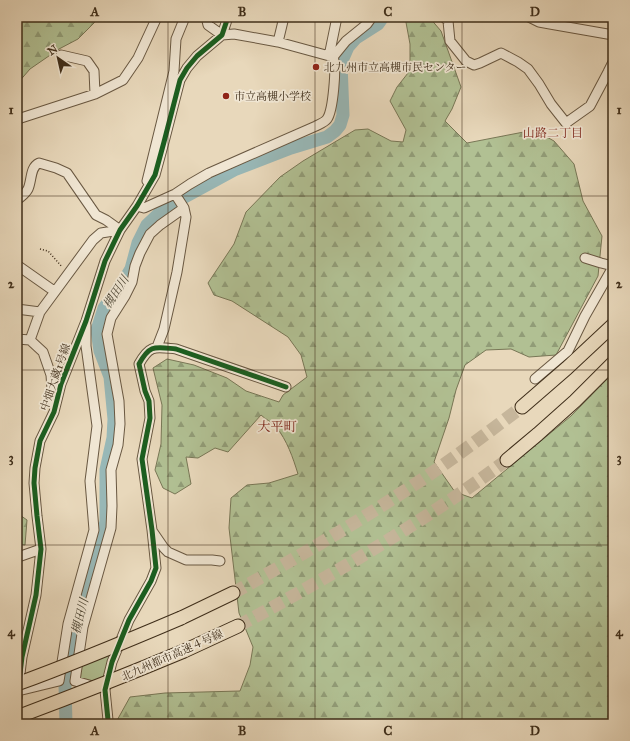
<svg xmlns="http://www.w3.org/2000/svg" width="630" height="741" viewBox="0 0 630 741" font-family="'IM FELL Great Primer','Noto Serif JP',serif">
<style>
.green{fill:#b1c093;stroke:#787756}
.forest{fill:url(#forest-firs);stroke:#787756}
.lines{fill:none;stroke-linecap:round;stroke-linejoin:round}
.river{stroke:#98b8b7;stroke-width:13}
.highway-tunnel{stroke:#c6b69b;stroke-width:13;stroke-dasharray:13 6;stroke-linecap:butt}
.minor-casing{stroke:#695842;stroke-width:11}
.highway-casing{stroke:#3f2e1a;stroke-width:15}
.path{stroke:#3f2e1a;stroke-width:1.5;stroke-dasharray:1 2;stroke-linecap:butt}
.minor{stroke:#f0e6d3;stroke-width:9}
.highway{stroke:#e8d8bb;stroke-width:13}
.highway-bridge-casing{stroke:#3f2e1a;stroke-width:15;stroke-linecap:butt}
.highway-bridge{stroke:#e8d8bb;stroke-width:13}
.cycleway-casing{stroke:#f0e6d3;stroke-width:8}
.cycleway{stroke:#1b5e20;stroke-width:5}
.grid{fill:none;stroke:#3f2e1a;stroke-width:1;stroke-opacity:0.55}
.poi-dot{fill:#8f2418;stroke:#f0e6d3;stroke-width:1.5}
.labels{text-anchor:middle;stroke-width:3.5;stroke-linejoin:round;paint-order:stroke}
.poi-label{font-size:11px;fill:#3f2e1a;stroke:#f0e6d3;text-anchor:start}
.street-label{font-size:11px;fill:#3f2e1a;stroke:#f0e6d3}
.neighbourhood-label{font-size:12px;fill:#7a1f14;stroke:#f0e6d3}
.water-label{font-size:12px;font-style:italic;fill:#514a39;stroke:#f0e6d3}
.quarter-label{font-size:13px;fill:#7a1f14;stroke:#f0e6d3}
.neatline{fill:none;stroke:#3f2e1a;stroke-width:1.5}
.grid-label{font-size:13px;text-anchor:middle;font-weight:bold;fill:#3f2e1a}
</style>
<defs>
<pattern id="forest-firs" width="22" height="20" patternUnits="userSpaceOnUse"><rect width="22" height="20" fill="#b1c093"/><path d="M5 1l3.5 6h-7zM16 11l3.5 6h-7z" fill="#919c77"/></pattern>
</defs>
<rect width="100%" height="100%" fill="#e8d8bb"/>
<filter id="stains"><feTurbulence type="fractalNoise" baseFrequency=".005" numOctaves="4"/><feColorMatrix values="0 0 0 0 .2 0 0 0 0 .09 0 0 0 0 .02 0 0 0 .5 -.17"/></filter>
<radialGradient id="worn" r=".72"><stop offset=".6" stop-color="#630" stop-opacity="0"/><stop offset="1" stop-color="#630" stop-opacity=".3"/></radialGradient>
<path class="green" d="M113,653L103,679L93,683L82,679L78,676L79,665Z"/>
<path class="forest" d="M17,17H54L57,20L67,17H103L96,21L78,39L59,49L30,69L17,84Z
M405,17H429L441,31L461,87L452,109L445,121L467,143L534,130L554,141L574,164L583,201L602,236L598,276L556,355L529,357L511,349L486,350L465,365L456,390L449,418L434,462L455,492L472,498L571,416L613,373V724H115L130,697L165,693L240,691L250,665L253,647L239,613L229,528L231,498L247,485L269,483L298,474C293,458 287,440 276,427C272,422 265,419 261,415L228,452L215,448L198,458L186,457L191,484L175,494L163,488L155,470L161,444L162,405L153,368L167,359L194,365L227,378L246,391L279,402L283,395L307,377L301,355L288,337L232,301L214,295L208,283L234,244L246,212L280,177L303,161L355,130L368,129L391,141L403,142L406,130L390,101L397,87L408,73L410,63V44Z
M17,513L27,520L25,545L17,544Z"/>
<g class="lines">
<path class="river" d="M66,724L65,685L76,627L82,599L106,522V470L113,438L114,419L110,377L100,351L97,330L104,308L120,287L131,269L138,243L147,225L166,207L234,170L291,148L327,137L335,131L340,125L343,115L341,63L348,47L356,38L378,24L383,17"/>
<path class="highway-tunnel" d="M233,593C291,561 348,528 403,492C444,466 483,436 522,407
M238,626C331,576 422,523 507,460"/>
<defs>
<path id="minor" d="M206,17L208,25L222,35L234,34L278,42L333,57
M444,17L448,21L450,41L466,61L474,65L480,63L501,53L518,62L528,69L539,84L551,104L566,123L590,106L608,72L613,62
M529,17L539,22L550,24L613,35
M278,42L284,17
M61,55L87,61L94,71L95,94
M329,56L337,17
M333,57L346,41L367,24L372,17
M17,120L21,118L95,94L123,80L138,58L157,17
M147,181L174,71L176,39L185,17
M17,200C21,197 26,193 28,189C32,180 30,167 39,163L56,168L67,173L96,215L106,220L120,230
M137,206L144,208L175,194L190,184L209,173L316,126C320,124 325,122 327,119C333,111 337,66 333,57
M585,258L601,263L613,266
M17,265L54,291
M17,309L40,312
M17,339L30,340L43,352L51,375L53,403
M30,340L40,312L93,240L101,233L120,230
M157,347L164,329L177,272L186,217L184,208L175,194
M535,379L568,351L585,316L613,267
M153,532L164,548L168,552L186,560H212L220,561
M17,556H21L41,549
M96,687L75,681L83,627L111,528L112,506L111,470L118,445L120,424L119,401L107,334L111,318L125,296L132,282L135,266L140,253L150,234L160,225L184,208
M18,691L59,681L68,624L94,530L90,481L97,426L86,346V325
M17,698L22,657L36,595L41,549L37,516L34,483L35,468L40,441L54,412L61,384L86,321L105,261L120,230L137,206L155,175L164,142L180,80L187,68L197,56L222,35L228,17
M105,724L108,720L105,690L112,662L129,620L151,581L156,568L152,530L142,459L150,418L149,401L145,391L139,364C150,344 155,347 176,349L286,387"/>
<path id="highway" d="M522,407L567,368L613,325
M507,460L538,434L575,401L613,363
M181,618L233,593
M184,651L238,626"/>
</defs>
<use href="#minor" class="minor-casing"/>
<use href="#highway" class="highway-casing"/>
<path class="path" d="M40,249L48,251L62,267"/>
<use href="#minor" class="minor"/>
<use href="#highway" class="highway"/>
<defs>
<path id="highway-bridge" d="M17,684C72,664 127,641 181,618
M17,717C73,696 129,674 184,651"/>
</defs>
<use href="#highway-bridge" class="highway-bridge-casing"/>
<use href="#highway-bridge" class="highway-bridge"/>
<defs>
<path id="cycleway" d="M17,698L22,657L36,595L41,549L37,516L34,483L35,468L40,441L54,412L61,384L86,321L105,261L120,230L137,206L155,175L164,142L180,80L187,68L197,56L222,35L228,17
M105,724L108,720L105,690L112,662L129,620L151,581L156,568L152,530L142,459L150,418L149,401L145,391L139,364C150,344 155,347 176,349L286,387"/>
</defs>
<use href="#cycleway" class="cycleway-casing"/>
<use href="#cycleway" class="cycleway"/>
</g>
<path class="grid" d="M168,17V724M315,17V724M462,17V724M17,196H613M17,370H613M17,545H613"/>
<g class="poi-dot">
<circle cx="316" cy="67" r="4"/>
<circle cx="226" cy="96" r="4"/>
</g>
<g class="labels">
<g class="poi-label">
<text x="324" y="71">北九州市立高槻市民センター</text>
<text x="234" y="100">市立高槻小学校</text>
</g>
<g class="street-label">
<text transform="translate(55 377) rotate(-71)" y="4">中畑大蔵1号線</text>
<text transform="translate(172 655) rotate(-24)" y="4">北九州都市高速４号線</text>
</g>
<g class="neighbourhood-label">
<text x="553" y="137">山路二丁目</text>
</g>
<g class="water-label">
<text transform="translate(116 292) rotate(-57)" y="4">槻田川</text>
<text transform="translate(80 616) rotate(-76)" y="4">槻田川</text>
</g>
<g class="quarter-label">
<text x="277" y="431">大平町</text>
</g>
</g>
<rect width="630" height="741" fill="none" stroke="#e8d8bb" stroke-width="44"/>
<g transform="translate(58 58) rotate(326)" stroke="#f0e6d3" stroke-width="3" paint-order="stroke">
<path d="M0-3L7 15L0 10L-7 15Z" fill="#3f2e1a"/>
<text y="-6" font-size="11" font-weight="bold" text-anchor="middle" fill="#3f2e1a">N</text>
</g>
<rect x="22" y="22" width="586" height="697" class="neatline"/>
<g class="grid-label">
<text x="95" y="16">A</text>
<text x="242" y="16">B</text>
<text x="388" y="16">C</text>
<text x="535" y="16">D</text>
<text x="11" y="114">1</text>
<text x="619" y="114">1</text>
<text x="11" y="288">2</text>
<text x="619" y="288">2</text>
<text x="11" y="462">3</text>
<text x="619" y="462">3</text>
<text x="11" y="636">4</text>
<text x="619" y="636">4</text>
<text x="95" y="735">A</text>
<text x="242" y="735">B</text>
<text x="388" y="735">C</text>
<text x="535" y="735">D</text>
</g>
<rect width="100%" height="100%" filter="url(#stains)"/>
<rect width="100%" height="100%" fill="url(#worn)"/>
</svg>
